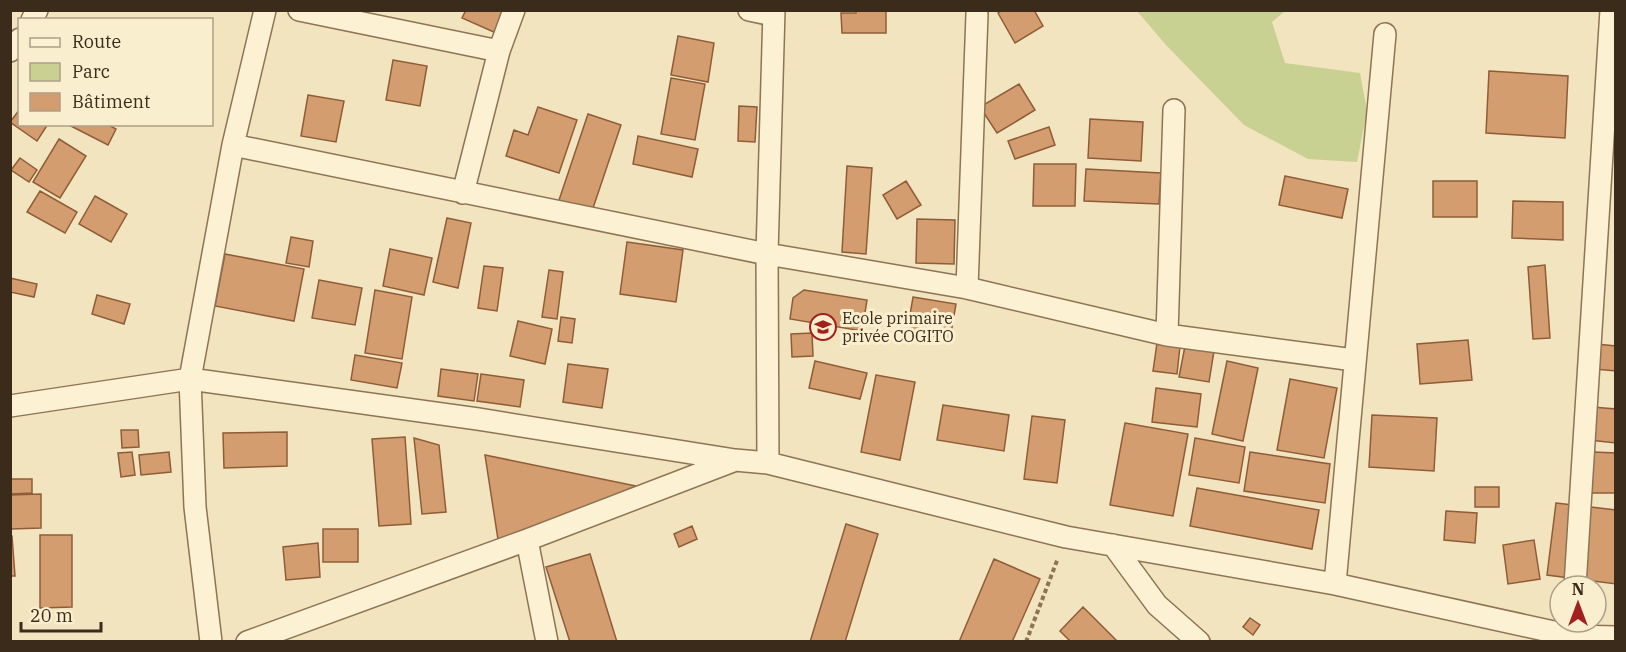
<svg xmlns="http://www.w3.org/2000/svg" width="1626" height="652" viewBox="0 0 1626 652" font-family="'IBM Plex Serif',serif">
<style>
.green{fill:#c8d191}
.building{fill:#d49d70;stroke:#8e5d38;stroke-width:1.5}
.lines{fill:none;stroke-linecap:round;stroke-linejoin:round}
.street-casing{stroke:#8c7455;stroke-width:24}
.path{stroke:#8c7455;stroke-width:4;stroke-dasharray:4.5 3;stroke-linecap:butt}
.street{stroke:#fcf1d2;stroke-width:21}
.labels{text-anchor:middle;stroke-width:6;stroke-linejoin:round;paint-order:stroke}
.poi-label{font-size:16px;fill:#3a2b1b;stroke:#f9eece;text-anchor:start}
</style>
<rect width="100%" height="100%" fill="#f2e4be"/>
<path class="green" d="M1137,11H1285L1272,22L1285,63L1360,73L1367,111L1357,162L1308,159L1244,125L1166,45Z"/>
<path class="building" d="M466,10H506L496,33L462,18Z
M856,10H886V33H842L841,13H856Z
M1002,10H1034L1043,26L1015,43L998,13Z
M678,36L714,43L708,82L671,75Z
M393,60L427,66L420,106L386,100Z
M1489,71L1568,76L1565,138L1486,133Z
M671,78L705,84L695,140L661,134Z
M1019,84L1035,110L997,133L980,107Z
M308,95L344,101L336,142L301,136Z
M739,106L757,107L755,142L738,141Z
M538,107L577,120L559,173L506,156L514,130L528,135Z
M20,109V124H48L37,141L10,122Z
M588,114L621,125L591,214L558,203Z
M1090,119L1143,122L1141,161L1088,158Z
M67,124H107L116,129L108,145Z
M1049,127L1055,145L1015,159L1008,141Z
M638,136L698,149L692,177L633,164Z
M59,139L86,156L60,198L33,182Z
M20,158L37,170L29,182L11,170Z
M1034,164H1076L1075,206H1033Z
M847,166L872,168L866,254L842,252Z
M1086,169L1161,173L1159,204L1084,201Z
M1285,176L1348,189L1342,218L1279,205Z
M906,181L921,205L897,219L883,195Z
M1433,181H1477V217H1433Z
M40,191L77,212L65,233L27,212Z
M95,196L127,214L111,242L79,224Z
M1513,201L1563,202V240L1512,238Z
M447,218L471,223L458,288L433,282Z
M917,219L955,220L954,264L916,263Z
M291,237L313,241L309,267L286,263Z
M627,242L683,250L676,302L620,294Z
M390,249L432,258L424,295L383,286Z
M225,254L304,269L294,321L215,306Z
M1545,265L1550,338L1533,339L1528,267Z
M484,266L503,268L497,311L478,308Z
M549,270L563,272L557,319L542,317Z
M10,278L37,284L34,297L10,292Z
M319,280L362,288L355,325L312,318Z
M375,290L412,297L402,359L365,353Z
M804,290L867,300L862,331L790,319L793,298Z
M97,295L130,304L124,324L92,314Z
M913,297L956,304L950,339L907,332Z
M561,317L575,319L572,343L558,341Z
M518,321L552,329L545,364L510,356Z
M812,333L813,356L792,357L791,334Z
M1468,340L1472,380L1420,384L1417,344Z
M1157,343L1180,346L1177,374L1153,371Z
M1586,343L1616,346V371L1584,368Z
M1185,346L1214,351L1209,382L1179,377Z
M355,355L402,363L397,388L351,380Z
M815,361L867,373L860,399L809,388Z
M1227,361L1258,368L1243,441L1212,434Z
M568,364L608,369L602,408L563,402Z
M441,369L478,374L474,401L438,396Z
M481,374L524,380L520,407L477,401Z
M876,375L915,382L900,460L861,452Z
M1290,379L1337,388L1324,458L1277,450Z
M1156,388L1201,394L1197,427L1152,422Z
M943,405L1009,415L1004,451L937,440Z
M1592,407L1616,409V443L1589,440Z
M1372,415L1437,418L1434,471L1369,467Z
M1032,416L1065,420L1057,483L1024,479Z
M1125,423L1188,434L1173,516L1110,505Z
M121,430H138L139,447L122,448Z
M287,432V466L224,468L223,433Z
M405,437L411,524L379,526L372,439Z
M414,438L439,445L446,512L422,514Z
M1195,438L1245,447L1239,483L1189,475Z
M132,452L135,475L121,477L118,453Z
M169,452L171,472L141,475L139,455Z
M1250,452L1330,464L1325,503L1244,491Z
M1593,452L1616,453V493H1591Z
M485,455L636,486L499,546Z
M11,479H32V493L11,494Z
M1475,487H1499V507H1475Z
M1197,488L1319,510L1312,549L1190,526Z
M41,494V528L11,529L10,495Z
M1556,503L1616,510V584L1547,575Z
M1446,511L1477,513L1475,543L1444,540Z
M846,524L878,534L845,642H810Z
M692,526L697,539L679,547L674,534Z
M323,529H358V562H323Z
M40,535H72V607L40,608Z
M10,536H12L15,576H10Z
M1534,540L1540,579L1508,584L1503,545Z
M318,543L320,577L286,580L283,547Z
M590,554L617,642H570L546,567Z
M994,559L1040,579L1012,642H959Z
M1083,607L1118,642H1071L1060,631Z
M1250,618L1260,625L1253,635L1243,627Z"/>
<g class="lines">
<defs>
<path id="street" d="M299,10L499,51
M749,10L773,15
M32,20L37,10
M10,51L20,39
M233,145L767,254L967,288L1167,335L1354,360
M463,193L499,51L514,10
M967,288L977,14
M1167,335L1174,110
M10,406L190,379L478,419L735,460L768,463L1066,537L1335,584L1572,636L1616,637
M768,463L767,254L774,10
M527,540L547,642
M1113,545L1157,605L1199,642
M1335,584L1385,34
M1575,586L1611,10
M211,642L195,507L190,379L233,145L265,10
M247,642L527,540L733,461"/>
</defs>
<use href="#street" class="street-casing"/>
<path class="path" d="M1026,642L1058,558"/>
<use href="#street" class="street"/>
</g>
<defs>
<symbol id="school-ring" viewBox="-11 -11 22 22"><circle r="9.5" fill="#f9eece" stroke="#a2211e" stroke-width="1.5"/><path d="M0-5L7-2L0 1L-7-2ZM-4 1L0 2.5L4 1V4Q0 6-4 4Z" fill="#a2211e"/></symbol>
</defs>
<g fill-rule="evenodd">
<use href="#school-ring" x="808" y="312" width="30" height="30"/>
</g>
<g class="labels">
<g class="poi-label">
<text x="842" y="324">Ecole primaire<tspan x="842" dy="18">privée COGITO</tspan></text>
</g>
</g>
<rect width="1626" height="652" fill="none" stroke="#3a2b1b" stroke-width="24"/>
<rect x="18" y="18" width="195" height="108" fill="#f9eece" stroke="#ada086" stroke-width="1.5"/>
<rect x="30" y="38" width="30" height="9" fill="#fcf1d2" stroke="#ada086" stroke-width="1.5"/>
<text x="72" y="48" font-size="18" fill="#3a2b1b">Route</text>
<rect x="30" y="63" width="30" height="18" fill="#c8d191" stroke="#ada086" stroke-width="1.5"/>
<text x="72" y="78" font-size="18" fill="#3a2b1b">Parc</text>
<rect x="30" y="93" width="30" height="18" fill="#d49d70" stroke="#ada086" stroke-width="1.5"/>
<text x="72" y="108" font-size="18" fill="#3a2b1b">Bâtiment</text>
<g transform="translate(1578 604)"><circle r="28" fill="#f9eece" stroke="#ada086" stroke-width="1.5"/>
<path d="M0-4.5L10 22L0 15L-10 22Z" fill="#a2211e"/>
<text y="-9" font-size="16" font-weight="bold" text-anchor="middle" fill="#3a2b1b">N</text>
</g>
<path d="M21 622v9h80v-9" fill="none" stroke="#3a2b1b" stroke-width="3"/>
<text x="30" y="622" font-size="18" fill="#3a2b1b" stroke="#f9eece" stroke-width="4.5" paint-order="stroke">20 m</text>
</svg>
